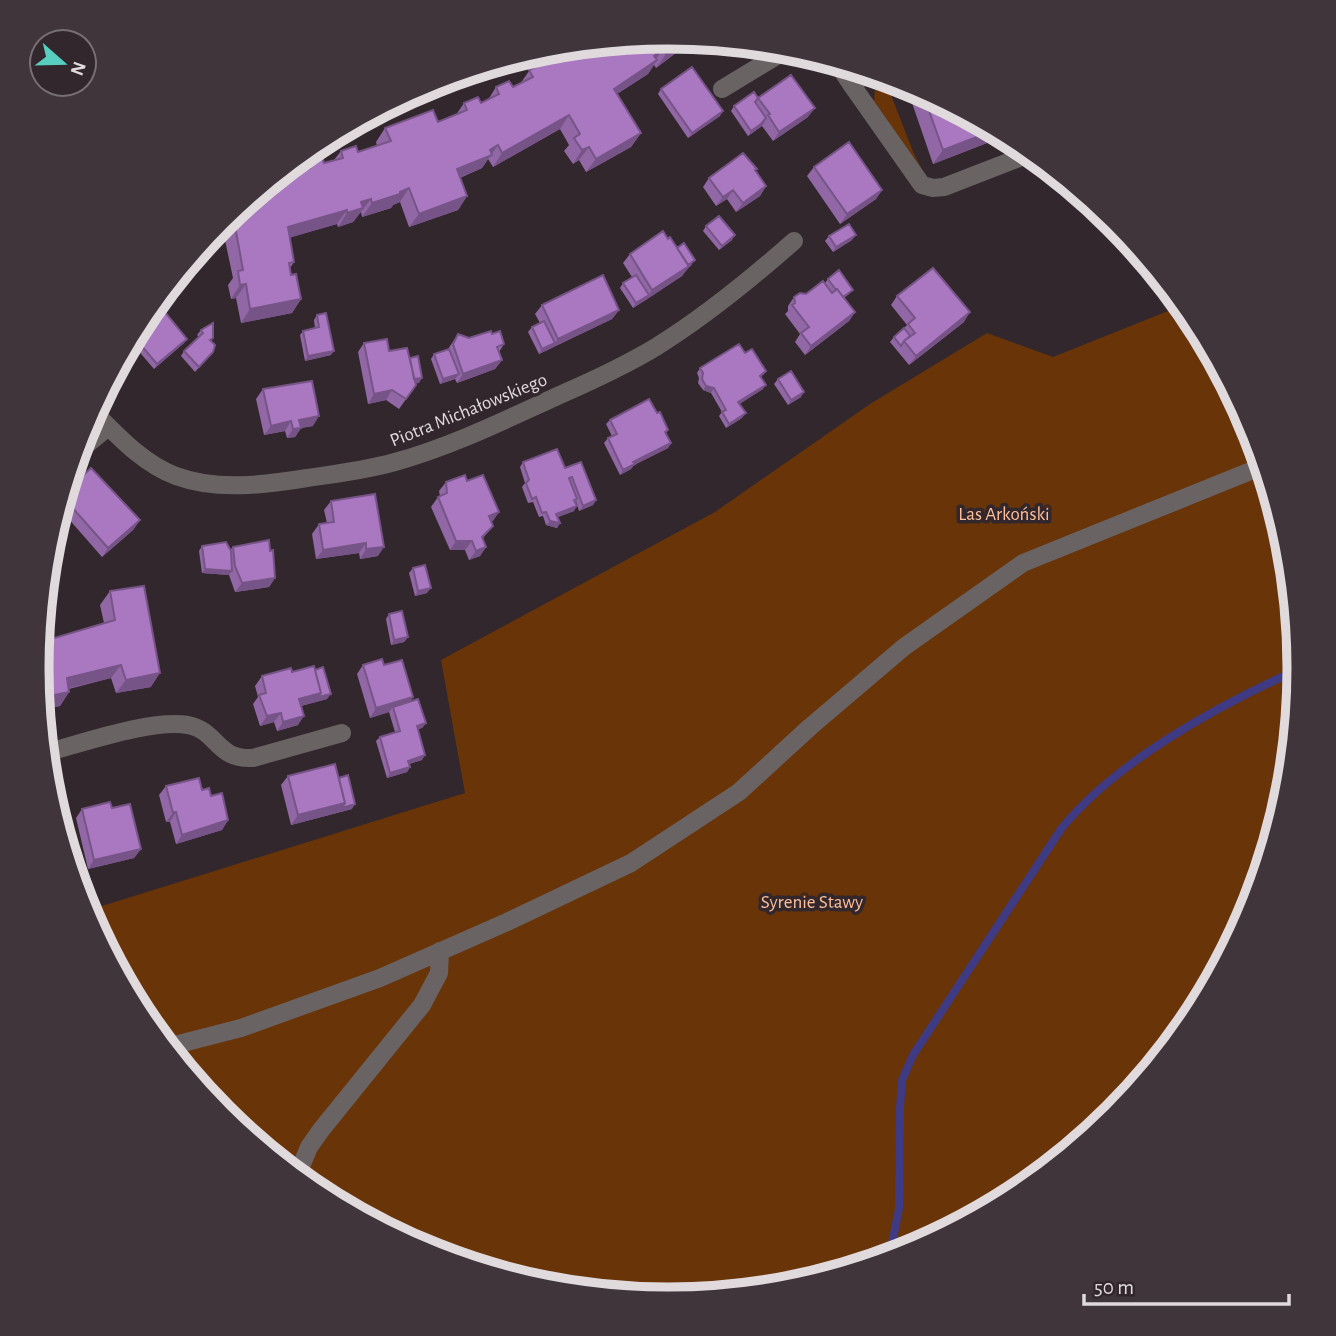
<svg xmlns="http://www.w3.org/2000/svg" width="1336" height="1336" viewBox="0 0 1336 1336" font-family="'Alegreya Sans',sans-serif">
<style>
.green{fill:#6a3409}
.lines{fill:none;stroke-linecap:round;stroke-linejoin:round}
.stream{stroke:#3e3a83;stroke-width:8}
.service{stroke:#696363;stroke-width:14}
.pedestrian{stroke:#696363;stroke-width:18}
.minor{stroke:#696363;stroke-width:18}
.wall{fill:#9267a6}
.shaded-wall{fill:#775487}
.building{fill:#aa78c1;stroke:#775487;stroke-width:2}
.labels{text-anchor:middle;stroke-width:7;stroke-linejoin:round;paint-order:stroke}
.street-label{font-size:19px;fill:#e1dadd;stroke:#31272c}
.park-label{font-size:19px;fill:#febf99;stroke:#31272c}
.rim{fill:none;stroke:#e1dadd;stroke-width:9}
</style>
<rect width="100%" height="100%" fill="#31272c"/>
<path class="green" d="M884,77L914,154L923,171L874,101L875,88Z
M1183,305L1193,318L1251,427L1287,545L1299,668L1287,792L1251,910L1193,1019L1114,1115L1018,1193L909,1251L791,1287L668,1299L544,1287L426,1251L317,1193L221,1114L143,1018L86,911L465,793L441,660L715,512L870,404L987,333L1053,357Z"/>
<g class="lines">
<path class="stream" d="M886,1258L892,1243L899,1209L900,1107L902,1080L913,1055L1061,829C1116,761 1219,705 1299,669"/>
<path class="service" d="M423,87L430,84
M76,456L110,428"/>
<path class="pedestrian" d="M167,1047L241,1028L380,978L507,922L631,863L739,792L810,727L904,647L1023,563L1263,466
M297,1176L309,1147L321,1130L422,1005L439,973L440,951"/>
<path class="minor" d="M837,63L851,84L870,73
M851,84L922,185L933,188L944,187L1019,158
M722,89L788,49
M93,411C117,435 143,464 176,476C216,491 265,485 307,478C336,474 366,470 395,462C453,446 507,419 562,394C594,380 626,365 656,347C706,316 751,279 794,241
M45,753C83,743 151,719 188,725C218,731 216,760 253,758L342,733"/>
</g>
<path class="wall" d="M689,43L656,68L654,65L648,74L617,94L641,133L631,147L586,172L579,160L573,164L564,151L569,145L560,129L493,167L488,159L482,168L460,178L467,196L458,210L409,227L400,202L393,205L391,208L362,217L361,212L360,213L353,222L338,227L337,224L290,237L294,262L290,268L291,275L301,299L292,313L241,323L236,298L231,299L228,285L233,278L225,240L205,242L289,173L302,170L308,161L324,163L334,160L341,151L358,152L377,146L376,142L385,128L438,122L456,115L464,103H481L488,100L496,87H513L520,84L536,61Z
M916,88L1005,136L933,164L910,97Z
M661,89L720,116L688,138L658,94Z
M758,98L808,117L773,141L762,126L748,136L731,111L734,106Z
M1026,149L1042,162L1032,166Z
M814,167L882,190L876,199L840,224L807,176Z
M756,171L766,186L760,196L736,212L727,199L716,206L703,187L709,178Z
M706,226L732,240L719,250L703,231Z
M829,236L852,240L833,252L825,241Z
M668,239L692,265L688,267L682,276L633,308L620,288L623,283L632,277L623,263L630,254Z
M828,279L849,294L844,298L855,312L849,321L805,355L795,342L800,334L785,314L788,311V306L794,297L806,294L825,283Z
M897,296L964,322L909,365L890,342L894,337L904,328L907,325L891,305Z
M542,305L619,310L612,319L539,354L528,332L532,327L540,323L535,314Z
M168,308L165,312L184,343L154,369L130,341L143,317Z
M317,315L331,355L305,361L300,335L303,331L315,328L314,320Z
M201,330L211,341L213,352L195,372L181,356L184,351L199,337L197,335Z
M458,334L469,338L492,334L504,344L499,352L502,360L495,369L457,383L455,379L440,384L431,359L434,354L448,349Z
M364,343L410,358L419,383H415L416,385L399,409L386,400L368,404L358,352Z
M745,353L766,371L761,377L763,389L739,404L742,418L726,428L719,416L722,412L711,393L703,390L698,383L699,378L697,373L700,368Z
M778,379L801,397L788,405L774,384Z
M263,389L313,426L301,428L295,437L287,438L285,431L264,435L256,399Z
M657,413L668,430L666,433L671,443L668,448L634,465L631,469L620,475L604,443L608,438L612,436L606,424L610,420Z
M523,462L565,468L596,500L593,505L579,511L576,501L574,511L558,517L560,523L557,528L546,525L543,516L539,517L533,502L528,503L522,487L525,483L520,467Z
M467,481L499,512L491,522L493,526L483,538L486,547L480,556L469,560L465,550H450L431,507L438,497L440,496L439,491L446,482Z
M65,492L140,520L133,530L102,557L60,509Z
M331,501L378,556L360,559L359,553L316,559L312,534L319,524L327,523L324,510Z
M202,546L230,550L233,547L275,578L269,587L235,592L229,575L202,573L199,551Z
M413,568L427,593L415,596L409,573Z
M110,591L151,687L116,693L111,678L69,689V692L60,706L41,710L37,668L41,642L104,623L100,605Z
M389,614L408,637L404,642L391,645L386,619Z
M363,665H384L413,697L410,702L426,723L422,728L418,729L422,760L409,764L410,767L407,772L387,778L376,741L380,737L395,732L389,712L370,718L357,674Z
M292,672L327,699L301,706L298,725L277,731L274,722L260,726L253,704L258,697L255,686L262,676Z
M288,776L339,778L352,809L291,825L281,785Z
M166,786L202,790L228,820L222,830L176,844L170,822H166L159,795Z
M112,808L141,849L134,858L88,869L76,818L82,809Z"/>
<path class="shaded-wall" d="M687,39H692L689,43L656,68L666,54Z
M662,50L654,63L657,60L648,74L604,102L614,89Z
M815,108L808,117L773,141L779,132Z
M723,111L720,116L688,138L692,133Z
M569,115L560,129L493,167L502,153Z
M766,121L762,126L748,136L751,131Z
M995,130L1005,136L933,164L943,150Z
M641,133L631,147L586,172L596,159Z
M498,145L482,168L447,183L457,169Z
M589,147L579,160L573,164L582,150Z
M1037,158L1042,162L1032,166Z
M766,186L760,196L736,212L743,203Z
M409,188L400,202L393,205L391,208L362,217L372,203Z
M733,190L727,199L716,206L723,197Z
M882,190L876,199L840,224L847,214Z
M467,196L458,210L409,227L419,214Z
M371,199L353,222L338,227L347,213L361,202Z
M347,210L337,224L279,241L288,227Z
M235,226L225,240L205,242L216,228Z
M735,235L732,240L719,250L722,246Z
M856,235L852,240L833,252L836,247Z
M695,260L682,276L646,300L652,290Z
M246,284L236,298L231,299L240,285Z
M649,295L646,300L633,308L636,303Z
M301,299L292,313L241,323L250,309Z
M619,310L612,319L539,354L542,349L555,343L558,339Z
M855,312L849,321L805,355L811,346Z
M970,312L964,322L909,365L916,356Z
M187,339L184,343L154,369L157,364Z
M334,351L331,355L305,361L308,356Z
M502,360L495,369L457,383L463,374Z
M459,374L455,379L440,384L443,379Z
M422,378L419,383L407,385L410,380Z
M766,385L763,389L735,407L738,402Z
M706,386L714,388L711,393L703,390Z
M392,390L386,400L368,404L374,394Z
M804,392L801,397L788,405L791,400Z
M746,413L742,418L726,428L729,424Z
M319,416L313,426L293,429L299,420Z
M291,421L285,431L264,435L271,426Z
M301,428L295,437L287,438L293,429Z
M671,443L668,448L634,465L631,469L620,475L623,470L633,462Z
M596,500L593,505L579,511L583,506Z
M577,506L574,511L553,519L556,514Z
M499,512L493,521L483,526L489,516Z
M140,520L133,530L102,557L108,548Z
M550,521L560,523L557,528L546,525Z
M456,541H472L465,550H450Z
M366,543L359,553L316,559L323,550Z
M384,547L378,556L360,559L366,549Z
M486,547L480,556L469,560L476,551Z
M205,569L232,571L229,575L202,573Z
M275,578L269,587L235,592L242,583Z
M431,588L427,593L415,596L418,591Z
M408,637L404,642L391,645L394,640Z
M121,665L111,678L57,691L67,678Z
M160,673L151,687L116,693L126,680Z
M69,692L60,706L41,710L40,698Z
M321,693L331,694L327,699L293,708L299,699Z
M413,697L406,707H393L389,712L370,718L376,708Z
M281,713L274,722L260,726L267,716Z
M304,716L298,725L277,731L283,722Z
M426,723L422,728L414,730L417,726Z
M425,755L422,760L405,765L408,761Z
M410,767L407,772L387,778L390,773Z
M345,803L355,804L352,809L291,825L298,815Z
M176,812L170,822H166L173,813Z
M228,820L222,830L176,844L182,835Z
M141,849L134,858L88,869L94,860Z"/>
<path class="building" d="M668,37L687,39L666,54L662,50L654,56L657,60L614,89L641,133L596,159L589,147L582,150L574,138L580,134L569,115L502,153L498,145L490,150L492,155L457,169L467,196L419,214L409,188L400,192V194L372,203L371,199L361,202L363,208L347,213V210L288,227L294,262L289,263L291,275L296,274L301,299L250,309L246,284L240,285L238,271L243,270L235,226L216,228L222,221L287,168L289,173L310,168L308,161L322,157L324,163L343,158L341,151L356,146L358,152L391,141L385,128L433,110L438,122L467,110L464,103L478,97L481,103L499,94L496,87L509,81L513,87L533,77L529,70L538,66L536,61L556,48Z
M692,67L723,111L692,133L661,89Z
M791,75L815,108L779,132L768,115L770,114L758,98Z
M922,91L995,130L943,150Z
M754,92L758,98L755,102L766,118L761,124L751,131L734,106Z
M849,142L882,190L847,214L814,167Z
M743,153L757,169L755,170L766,186L743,203L733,190L723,197L709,178Z
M719,216L735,235L722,246L706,226Z
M849,224L856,235L836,247L829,236Z
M663,231L668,239L670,237L689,266L652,290L630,254Z
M684,243L695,260L688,265L677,248Z
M933,268L970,312L916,356L904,341L915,333L908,324L915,318L897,296Z
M839,270L853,290L843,297L837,289L836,290L828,279Z
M603,275L619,310L558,339L542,305Z
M636,275L649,295L636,303L623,283Z
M823,281L832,293L837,289L855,312L811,346L801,333L809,327L792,305L795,303L794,297L800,293L806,294Z
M159,298L168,308L164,311L187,339L157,364L133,336L143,317Z
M326,313L334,351L308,356L303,331L319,327L317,315Z
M544,321L555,343L542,349L532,327Z
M213,323V338L210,340L215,345L213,352L199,367L184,351L203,333L201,330Z
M904,328L910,336L904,341L901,346L894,337Z
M491,331L492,334L500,331L504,344L497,347L502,360L463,374L453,344L458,334L469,338Z
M387,339L389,351L407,348L416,385L406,399L392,390L374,394L364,343Z
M739,344L745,353L752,349L766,371L760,376L766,385L738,402L746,413L729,424L722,412L726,410L714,388L706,386L702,379L703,373L700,368Z
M449,349L459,374L443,379L434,354Z
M418,356L422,378L414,379L410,358Z
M791,371L804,392L791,400L778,379Z
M312,381L319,416L299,420L301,428L293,429L291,421L271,426L263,389Z
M649,399L657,413L660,412L668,430L665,432L671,443L633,462L635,464L623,470L608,438L617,434L610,420Z
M557,449L565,468L581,462L596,500L583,506L572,477L569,478L577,499L574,500L577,506L556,514L560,523L550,521L546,512L542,513L536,497L532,499L526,483L529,480L523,462Z
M91,468L140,520L108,548L63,497L65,492Z
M465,475L467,481L483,475L499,512L489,516L493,526L482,537L486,547L476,551L472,541H456L438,497L447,493L446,482Z
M375,494L384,547L366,549V543L323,550L319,524L334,522L331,501Z
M269,540L270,551L273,550L275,578L242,583L235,566L233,547Z
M226,542L231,551L232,571L205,569L202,546Z
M425,565L431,588L418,591L413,568Z
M47,566L50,578L46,579Z
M144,586L160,673L126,680L121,665L67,678L69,692L40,698L37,668L40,633L41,642L115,620L110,591Z
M402,611L408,637L394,640L389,614Z
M382,659L384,665L402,660L413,697L376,708L363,665Z
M314,666L321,693L299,699L304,716L283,722L281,713L267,716L259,695L266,693L262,676L291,668L292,672Z
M323,667L331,694L318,697L321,693L315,670Z
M418,699L426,723L417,726L425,755L408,761L410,767L390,773L380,737L400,731L393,707Z
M335,764L345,803L298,815L288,776Z
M348,775L355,804L342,808L345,803L339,778Z
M199,778L202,790L209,788L211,796L222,793L228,820L182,835L176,812L173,813L166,786Z
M110,802L112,808L130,804L141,849L94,860L82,809Z"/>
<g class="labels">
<g class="street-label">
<text transform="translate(468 409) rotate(-22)" y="7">Piotra Michałowskiego</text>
</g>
<g class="park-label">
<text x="1004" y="520">Las Arkoński</text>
<text x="812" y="908">Syrenie Stawy</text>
</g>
</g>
<path d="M0 0H1336V1336H0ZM49 668a619 619 0 1 1 1238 0a619 619 0 1 1-1238 0Z" fill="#3f353a" fill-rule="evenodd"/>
<path class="rim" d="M49 668a619 619 0 1 1 1238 0a619 619 0 1 1-1238 0Z"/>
<g transform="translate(63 63) rotate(110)"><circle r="33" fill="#31272c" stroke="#776f73" stroke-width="2"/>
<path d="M0-5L12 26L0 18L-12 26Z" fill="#58cec0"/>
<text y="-10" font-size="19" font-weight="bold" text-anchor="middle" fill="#e1dadd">N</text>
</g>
<path d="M1084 1294v10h205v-10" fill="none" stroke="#e1dadd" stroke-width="3.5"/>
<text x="1094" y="1294" font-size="21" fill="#e1dadd" stroke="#31272c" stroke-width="5" paint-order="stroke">50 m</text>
</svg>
